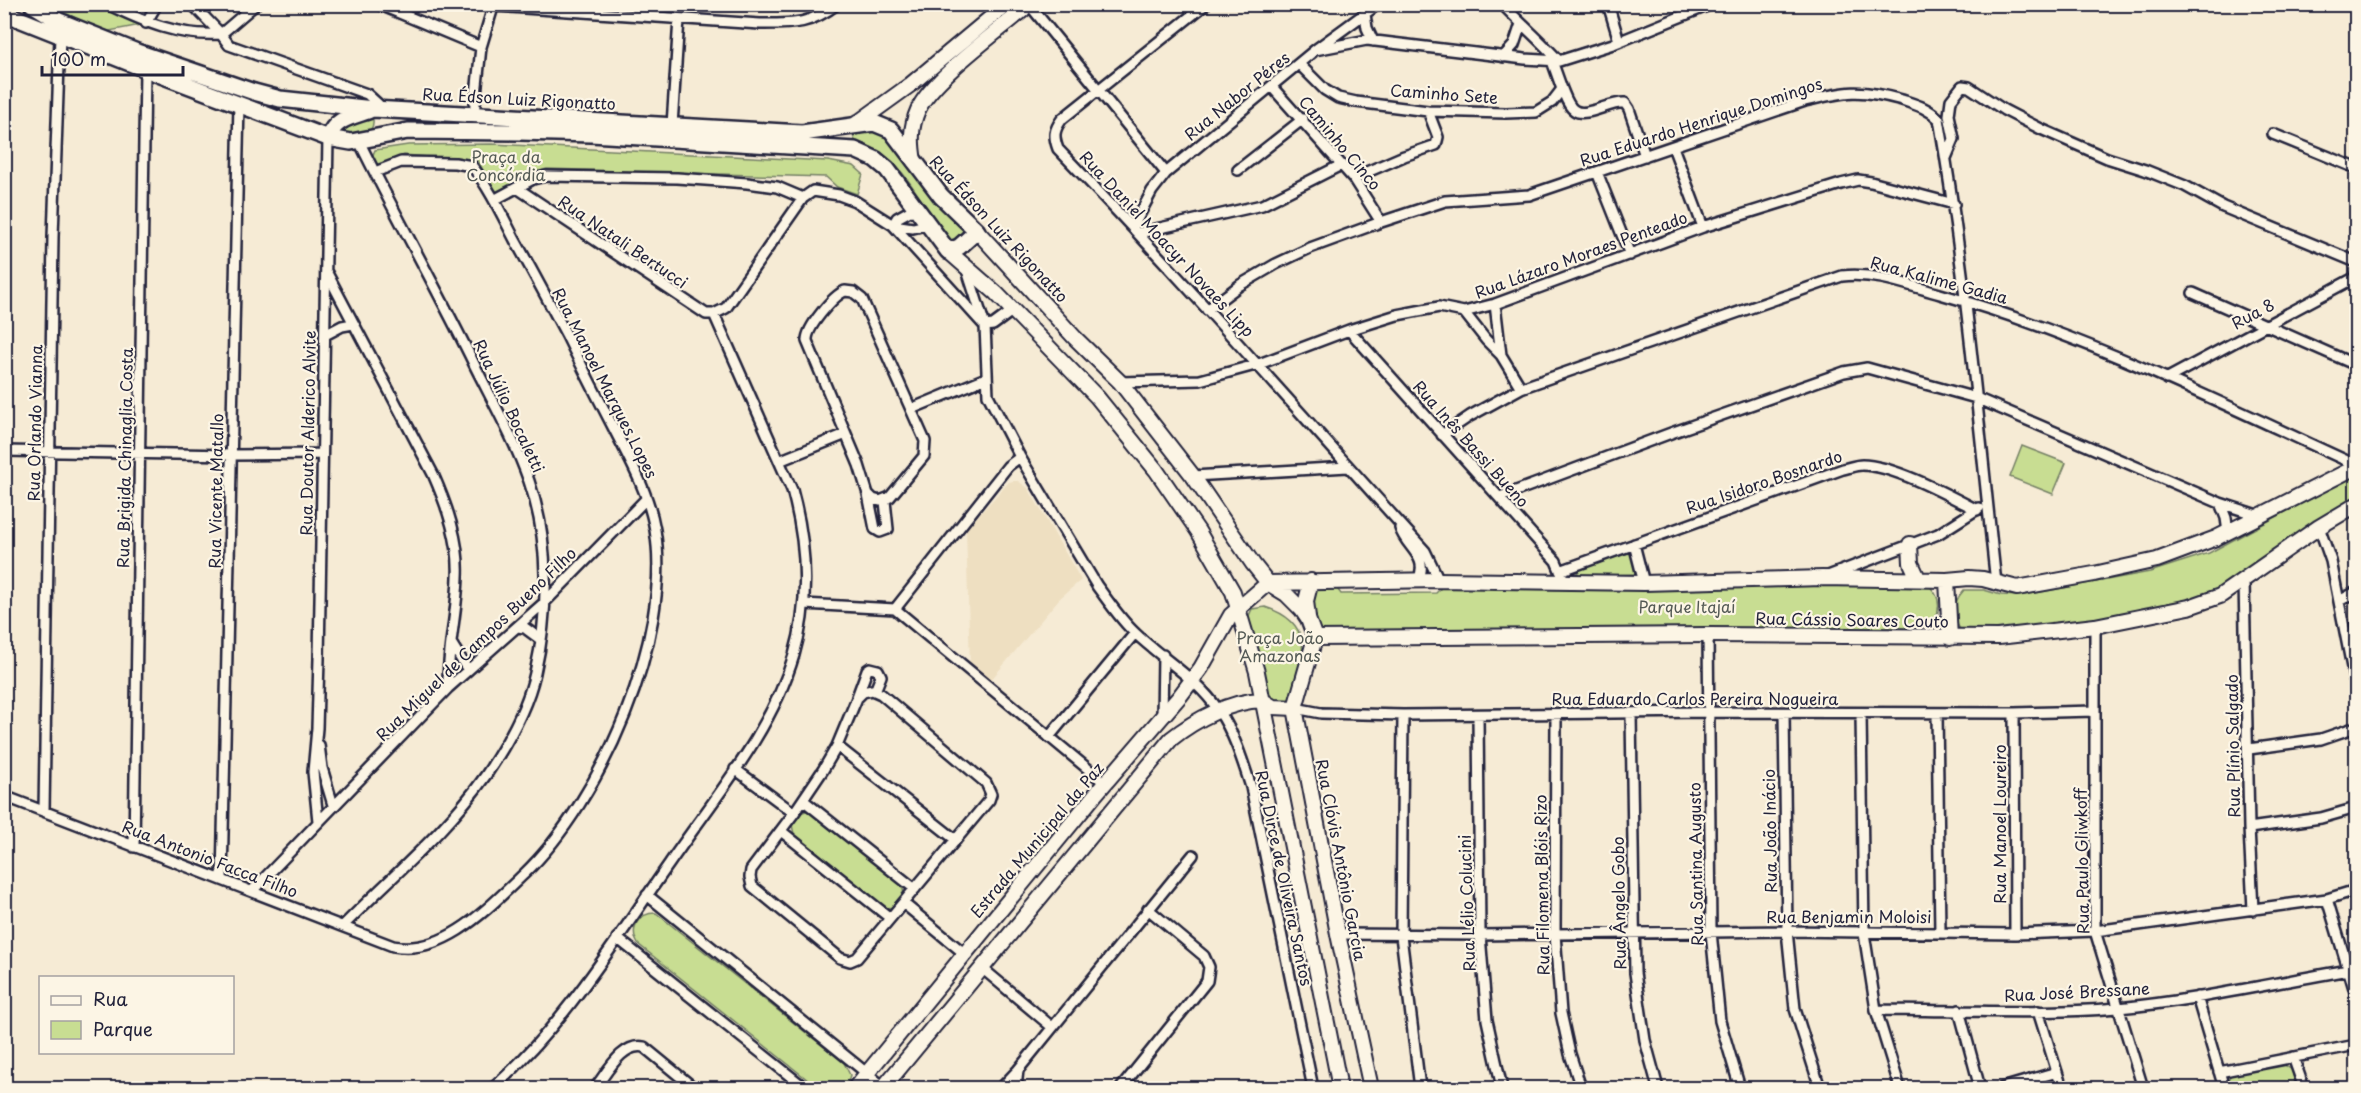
<svg xmlns="http://www.w3.org/2000/svg" width="2361" height="1093" viewBox="0 0 2361 1093" font-family="'Playpen Sans',sans-serif">
<style>
.built{fill:#eedfc1}
.green{fill:#c8dd92;stroke:#758066;stroke-width:1.5}
.lines{fill:none;stroke-linecap:round;stroke-linejoin:round}
.street-casing{stroke:#22223b;stroke-width:14}
.secondary-casing{stroke:#22223b;stroke-width:18}
.primary-casing{stroke:#22223b;stroke-width:20}
.street{stroke:#fcf5e5;stroke-width:9}
.secondary{stroke:#fcf5e5;stroke-width:14}
.primary{stroke:#fcf5e5;stroke-width:15}
.labels{text-anchor:middle;stroke-width:4.5;stroke-linejoin:round;paint-order:stroke}
.street-label{font-size:16px;fill:#22223b;stroke:#fcf5e5}
.park-label{font-size:16px;fill:#545a55;stroke:#fcf5e5}
</style>
<rect width="100%" height="100%" fill="#f6ebd5"/>
<filter id="ink" filterUnits="userSpaceOnUse"><feTurbulence type="fractalNoise" baseFrequency=".0167" numOctaves="2"/><feDisplacementMap in="SourceGraphic" scale="12" xChannelSelector="R" yChannelSelector="G"/><feConvolveMatrix kernelMatrix="1 2 1 2 8 2 1 2 1" color-interpolation-filters="sRGB"/></filter>
<g filter="url(#ink)">
<path class="built" d="M1013,481H1018L1028,488L1081,580L1059,599L990,681L970,666L966,529L1009,482Z"/>
<path class="green" d="M49,5H100L141,25L104,32Z
M369,118L373,120C375,139 349,135 335,136L341,123Z
M878,128L896,140L956,218L963,229L962,236L955,242L944,237C922,204 899,150 856,142L853,136L856,129Z
M492,144L828,161L854,166L863,174L857,194L837,187L826,177L547,169C535,171 511,186 498,193L492,187L478,161L404,155L377,166L372,157L375,150L408,145Z
M2022,446L2066,463L2053,494L2010,477Z
M2356,474V500L2208,595L2184,603L2088,623L1964,634C1951,620 1951,604 1964,590H1984L2001,595L2019,596L2150,572L2209,553Z
M1633,552L1639,574L1582,576L1577,573L1581,567Z
M1925,583C1943,595 1943,616 1925,628L1324,633C1314,625 1304,591 1320,587C1324,585 1331,587 1335,586L1341,594L1436,593L1444,585Z
M1265,607C1318,624 1303,660 1290,701L1275,702L1270,698L1247,620L1252,609Z
M806,811H811L902,885L904,894L894,907L886,908L794,834L792,825L800,813Z
M656,913L844,1063L850,1075L846,1088H818L638,944C629,928 638,913 656,913Z
M2283,1064L2292,1070L2296,1088H2230L2228,1079L2231,1075Z"/>
<g class="lines">
<defs>
<path id="street" d="M107,4C144,22 179,37 221,34L192,4
M256,4L221,34L229,45L367,94L378,104L379,109
M378,4L481,47
M1206,4L1062,119C1054,130 1053,136 1058,149C1184,280 1303,417 1425,551L1439,580
M1502,4C1521,24 1541,41 1559,61
M1608,4L1619,41
M494,6L760,24C793,24 810,25 837,4
M1032,8L1166,173
M1365,14L1367,28L1373,41
M146,23L157,4
M1315,50L1367,40L1525,59L1559,61L1613,44L1712,4
M1503,57L1514,45L1521,24
M1299,64L1325,90L1338,98L1356,102L1428,111L1506,113L1536,112L1552,102L1562,89L1552,61
M1272,87L1353,178L1381,222
M1562,89C1565,96 1568,106 1574,110C1585,119 1611,101 1625,103L1629,109L1645,156
M474,114L481,47L494,4
M672,125L679,19
M2273,134L2356,168
M1673,147L1703,227
M1946,158L1954,139L1949,115L1951,100L1962,86L1969,87L2004,110L2041,129L2107,158L2145,170L2185,186L2223,207L2356,262
M1238,170L1303,119
M1597,172L1630,255
M1353,178L1404,156L1436,145L1438,137L1428,111
M517,188L706,314H714L726,308L803,198L813,191L839,195L855,201L893,225L983,324
M494,200L533,179L546,176L677,178L747,183L777,187L803,198
M893,225L913,228L929,224
M893,225L897,218L917,207
M1133,227L1152,191L1166,173L1315,50L1378,4
M1138,233L1262,205L1341,165
M967,270L985,326L988,395L1020,457L1097,586C1109,602 1120,619 1135,633C1162,659 1197,678 1219,711C1234,733 1243,762 1251,787L1313,1088
M326,271L433,474C447,506 460,542 458,577C457,614 447,650 448,688
M845,291L853,292L862,299L925,441L924,456L890,497L880,501L873,499L868,494L859,465L807,341C806,328 833,296 845,291Z
M2193,293L2356,365
M1495,304L1501,355
M1207,310L1240,285L1276,264L1310,248L1381,222L1445,201L1529,195L1805,101C1846,91 1860,88 1902,100C1917,105 1928,108 1939,119C1966,273 1979,428 1996,583
M1464,312L1486,340L1501,355L1521,388
M985,326L993,325L1012,311
M1349,330L1556,561L1562,575
M325,335L342,326L353,324
M2166,379L2356,277
M1120,382L1200,380L1259,364L1349,330L1397,315L1439,307L1464,312L1495,304L1703,227L1841,184L1858,180L1871,182L1954,204
M911,409L986,378
M1442,435L1470,416L1521,388L1842,276C1876,272 1907,285 1940,294C2084,334 2220,403 2356,465
M4,451L232,455L322,454
M779,461L846,434
M1193,476L1348,467
M868,494L875,529L880,532L888,529L885,501
M1500,497L1671,433L1844,372L1867,368L1976,398L2220,503L2260,516
M2220,503L2226,518L2228,532
M2319,527L2331,561L2356,688
M1400,528C1406,548 1430,557 1418,580
M1634,544L1644,583
M1560,571L1843,469C1849,468 1855,465 1862,465C1893,465 1948,495 1977,510
M1828,576L1938,534L1979,508
M2244,581L2249,828L2253,910
M2339,601L2356,592
M804,604L895,609L1105,783
M895,609L1008,466L1020,457
M2095,626V931L2143,1088
M517,627L525,628L540,639
M1708,635L1711,932L1720,1021L1740,1088
M451,643L468,670
M872,690L881,694L986,783L991,794L989,800L857,958L850,961L840,958L752,886L750,877L751,870L794,813L823,770L837,746L857,698L863,692Z
M857,697L867,670L870,668L878,670L881,676L875,691
M1295,708L1321,713L1403,715L1709,712L2014,713L2095,711
M1784,713L1787,931L1795,1009L1820,1088
M1861,713L1864,933L1876,1010L1900,1088
M1937,713L1940,932
M2014,713L2015,934
M1631,714L1635,973L1645,1040L1658,1088
M1403,715L1401,936L1420,1088
M1478,715L1480,935L1487,1020L1502,1088
M1556,715L1555,934L1561,1013L1570,1054L1581,1088
M1162,717L1163,655
M1049,737L1135,633
M319,745L322,768L333,805
M837,746L956,840
M2249,749L2321,739L2356,727
M735,769L794,813
M4,796L393,946C445,956 490,906 524,874C601,801 673,636 655,530C649,494 630,460 614,429C598,398 582,367 567,336C550,304 533,272 515,240C502,215 490,189 472,166L455,163L401,162L375,172
M803,800L915,889
M44,811L53,237L60,36
M318,821L313,772L317,728L319,659L328,138
M2249,828L2321,818L2356,808
M781,831L890,918
M134,847L145,69
M222,880L239,103
M253,890L448,688L546,601L646,499
M647,895L885,1088
M2327,899L2356,995
M903,903L965,954
M343,926C391,877 447,831 486,775C507,744 527,709 535,673C549,612 550,541 529,481C515,441 494,404 475,366C438,290 396,217 359,141
M1338,934L1480,935L1787,931L2015,934L2095,931L2327,899L2356,890
M617,938L805,1088
M982,968L1052,1027
M2197,997L2224,1088
M1876,1010C1956,1010 2038,1015 2118,1008C2195,1001 2272,983 2349,970
M1959,1010L1980,1088
M2038,1011L2062,1088
M2293,1057L2304,1088
M2219,1072L2356,1045
M493,1088C564,1025 615,941 669,864C714,798 771,733 794,655C810,600 807,545 792,490L714,314
M595,1088C607,1073 622,1042 644,1047L694,1088
M1001,1088L1017,1071
M1016,1088L1018,1070L1193,855
M1121,1088L1207,981L1209,967L1204,956L1148,909
M2002,1088L2057,1072"/>
<path id="secondary" d="M856,124L910,85L1007,4
M914,161C911,143 910,128 918,110C931,80 996,33 1023,10
M977,231L1075,338L1120,382L1193,476L1253,564L1268,583L1286,594L1302,610L1308,619L1315,638
M948,251L996,293L1097,397L1156,470L1198,531L1233,592L1257,672L1340,1088
M1910,544L1911,563L1918,578
M1947,580L1950,638
M1268,583L1439,580L1644,583L1822,578L1947,580L1969,578L1983,579L2017,588L2094,574L2157,560L2216,538L2356,467
M1308,617L1306,601L1311,581
M1315,638L1708,635L1998,637L2095,626L2189,607L2220,596L2319,527L2356,505
M1315,638L1295,708L1338,934L1371,1088
M1262,700L1273,707L1295,708
M855,1088L1094,796L1180,696L1201,668L1231,615L1268,583
M883,1088L1171,739C1196,719 1231,701 1262,700"/>
<path id="primary" d="M4,13L145,69L328,138L351,142L408,131L520,132L591,134L855,150L875,159L887,169L948,251L959,247L977,231L941,196L891,130L874,123L802,133L373,109L280,99L254,92L137,52L59,21L32,4
M328,138C335,119 350,117 368,111"/>
</defs>
<use href="#street" class="street-casing"/>
<use href="#secondary" class="secondary-casing"/>
<use href="#primary" class="primary-casing"/>
<use href="#street" class="street"/>
<use href="#secondary" class="secondary"/>
<use href="#primary" class="primary"/>
</g>
</g>
<g class="labels">
<g class="street-label">
<text transform="translate(1444 94) rotate(4)" y="6">Caminho Sete</text>
<text transform="translate(1237 96) rotate(-39)" y="6">Rua Nabor Péres</text>
<text transform="translate(519 99) rotate(3)" y="6">Rua Édson Luiz Rigonatto</text>
<text transform="translate(1701 122) rotate(-18)" y="6">Rua Eduardo Henrique Domingos</text>
<text transform="translate(1340 143) rotate(50)" y="6">Caminho Cinco</text>
<text transform="translate(999 229) rotate(47)" y="6">Rua Édson Luiz Rigonatto</text>
<text transform="translate(623 242) rotate(34)" y="6">Rua Natali Bertucci</text>
<text transform="translate(1167 244) rotate(47)" y="6">Rua Daniel Moacyr Novaes Lipp</text>
<text transform="translate(1581 255) rotate(-20)" y="6">Rua Lázaro Moraes Penteado</text>
<text transform="translate(1939 280) rotate(15)" y="6">Rua Kalime Gadia</text>
<text transform="translate(2253 314) rotate(-28)" y="6">Rua 8</text>
<text transform="translate(605 383) rotate(63)" y="6">Rua Manoel Marques Lopes</text>
<text transform="translate(509 406) rotate(65)" y="6">Rua Júlio Bocaletti</text>
<text transform="translate(35 423) rotate(-89)" y="6">Rua Orlando Vianna</text>
<text transform="translate(308 433) rotate(-89)" y="6">Rua Doutor Alderico Alvite</text>
<text transform="translate(1471 444) rotate(48)" y="6">Rua Inês Bassi Bueno</text>
<text transform="translate(125 458) rotate(-89)" y="6">Rua Brigida Chinaglia Costa</text>
<text transform="translate(1764 482) rotate(-19)" y="6">Rua Isidoro Bosnardo</text>
<text transform="translate(216 491) rotate(-89)" y="6">Rua Vicente Matallo</text>
<text transform="translate(1852 620) rotate(1)" y="6">Rua Cássio Soares Couto</text>
<text transform="translate(476 644) rotate(-44)" y="6">Rua Miguel de Campos Bueno Filho</text>
<text x="1695" y="705">Rua Eduardo Carlos Pereira Nogueira</text>
<text transform="translate(2233 746) rotate(-91)" y="6">Rua Plínio Salgado</text>
<text transform="translate(2000 824) rotate(-90)" y="6">Rua Manoel Loureiro</text>
<text transform="translate(1770 831) rotate(-91)" y="6">Rua João Inácio</text>
<text transform="translate(1037 840) rotate(-50)" y="6">Estrada Municipal da Paz</text>
<text transform="translate(210 859) rotate(21)" y="6">Rua Antonio Facca Filho</text>
<text transform="translate(1341 860) rotate(79)" y="6">Rua Clóvis Antônio Garcia</text>
<text transform="translate(2082 861) rotate(-91)" y="6">Rua Paulo Gliwkoff</text>
<text transform="translate(1696 864) rotate(-91)" y="6">Rua Santina Augusto</text>
<text transform="translate(1284 878) rotate(78)" y="6">Rua Dirce de Oliveira Santos</text>
<text transform="translate(1542 885) rotate(-91)" y="6">Rua Filomena Blóis Rizo</text>
<text transform="translate(1467 903) rotate(-92)" y="6">Rua Lélio Colucini</text>
<text transform="translate(1619 903) rotate(-91)" y="6">Rua Ângelo Gobo</text>
<text x="1849" y="923">Rua Benjamin Moloisi</text>
<text transform="translate(2077 992) rotate(-3)" y="6">Rua José Bressane</text>
</g>
<g class="park-label">
<text x="506" y="163">Praça da<tspan x="506" dy="18">Concórdia</tspan></text>
<text x="1687" y="613">Parque Itajaí</text>
<text x="1280" y="644">Praça João<tspan x="1280" dy="18">Amazonas</tspan></text>
</g>
</g>
<rect width="2361" height="1093" fill="none" stroke="#fcf5e5" stroke-width="24"/>
<rect x="12" y="12" width="2337" height="1069" fill="none" stroke="#22223b" stroke-width="2" filter="url(#ink)"/>
<rect x="39" y="976" width="195" height="78" fill="#fcf5e5" stroke="#a5a1a1" stroke-width="1.5"/>
<rect x="51" y="996" width="30" height="9" fill="#fcf5e5" stroke="#a5a1a1" stroke-width="1.5"/>
<text x="93" y="1006" font-size="18" fill="#22223b">Rua</text>
<rect x="51" y="1021" width="30" height="18" fill="#c8dd92" stroke="#a5a1a1" stroke-width="1.5"/>
<text x="93" y="1036" font-size="18" fill="#22223b">Parque</text>
<path d="M42 66v9h141v-9" fill="none" stroke="#22223b" stroke-width="3"/>
<text x="51" y="66" font-size="18" fill="#22223b" stroke="#fcf5e5" stroke-width="4.5" paint-order="stroke">100 m</text>
</svg>
